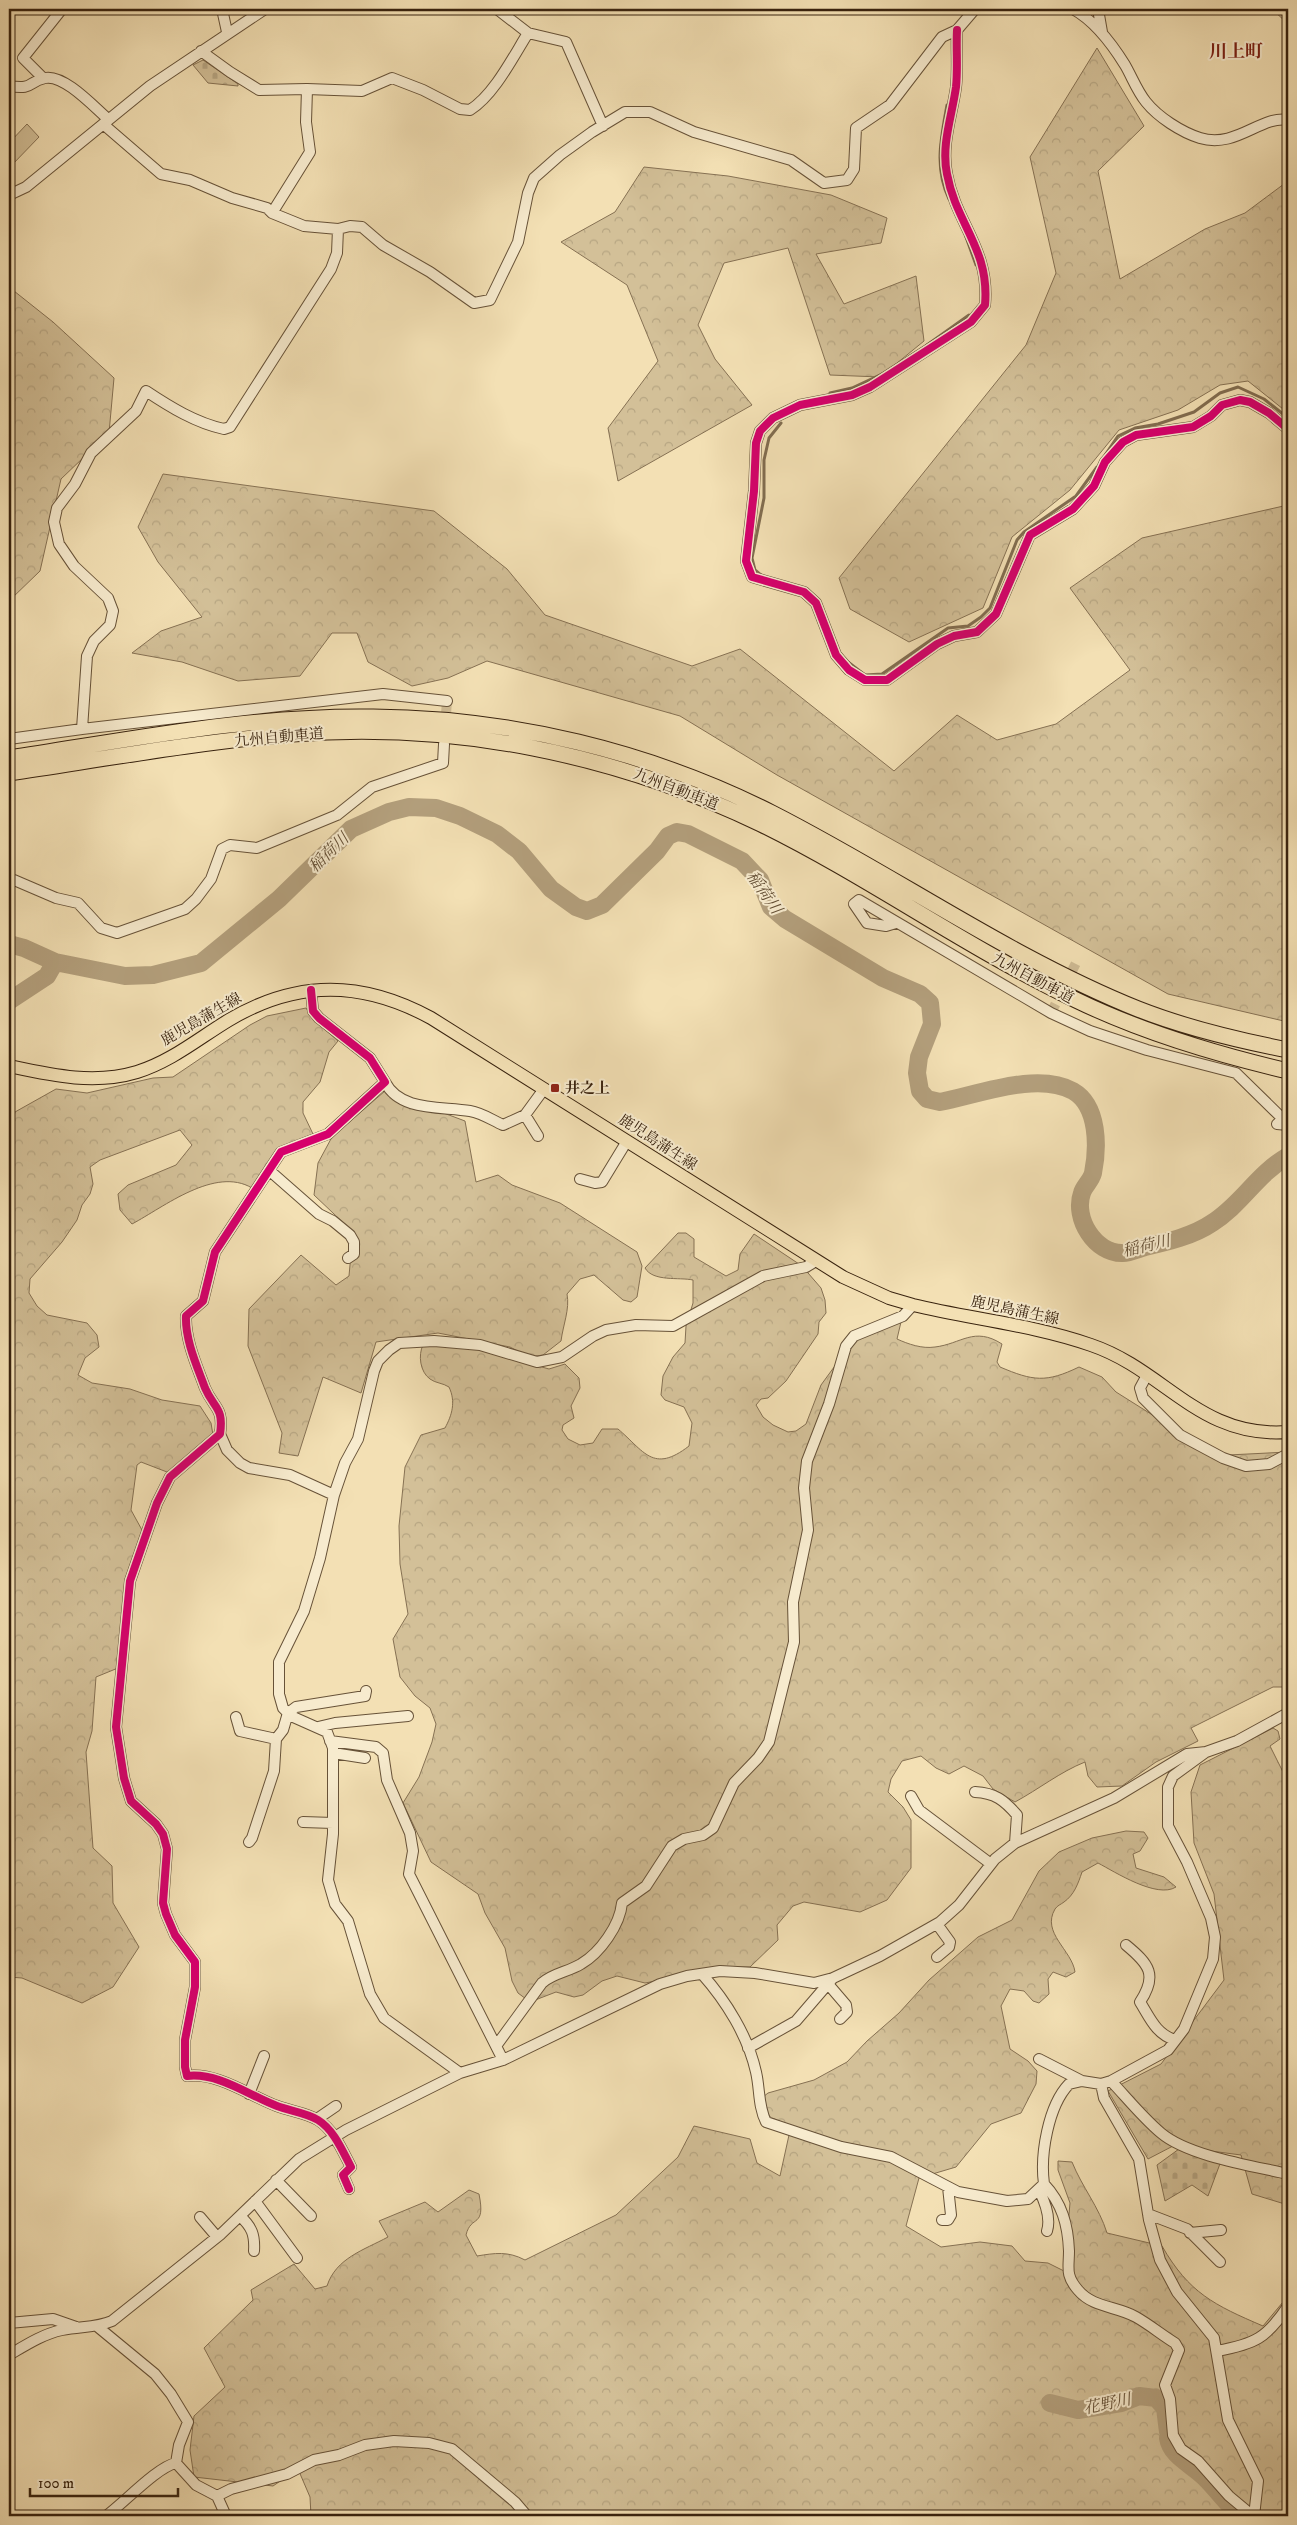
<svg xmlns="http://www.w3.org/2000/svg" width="1297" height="2525" viewBox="0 0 1297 2525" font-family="'IM FELL DW Pica','Noto Serif JP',serif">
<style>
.forest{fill:url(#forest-crowns);stroke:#867153}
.cemetery{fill:url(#cemetery-stones);stroke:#867153}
.pitch{fill:#d3c098;stroke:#867153}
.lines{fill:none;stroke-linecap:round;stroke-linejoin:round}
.stream{stroke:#826d50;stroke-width:3}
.river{stroke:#b39f7c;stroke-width:18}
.minor-tunnel{stroke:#ceba93;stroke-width:10;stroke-dasharray:10 5;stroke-linecap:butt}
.minor-casing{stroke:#675238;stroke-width:12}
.major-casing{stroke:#38220e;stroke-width:14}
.highway-casing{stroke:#38220e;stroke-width:17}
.minor{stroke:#f7ebce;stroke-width:10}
.major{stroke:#f3e0b4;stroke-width:12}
.highway{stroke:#f3e0b4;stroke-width:15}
.cycleway-casing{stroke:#f7ebce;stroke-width:11}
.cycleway{stroke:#d6006c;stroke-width:8}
.poi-dot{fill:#8f2418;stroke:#f7ebce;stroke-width:2}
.labels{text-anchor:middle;stroke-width:4;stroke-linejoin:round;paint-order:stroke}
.street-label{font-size:15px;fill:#38220e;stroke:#f7ebce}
.poi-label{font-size:15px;font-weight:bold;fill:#38220e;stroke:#f7ebce;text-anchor:start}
.water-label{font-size:16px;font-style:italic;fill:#634e34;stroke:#f7ebce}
.quarter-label{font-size:18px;font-weight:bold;fill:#7a1f14;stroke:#f7ebce}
</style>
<defs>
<pattern id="forest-crowns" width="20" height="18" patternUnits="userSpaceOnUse" patternTransform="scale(1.25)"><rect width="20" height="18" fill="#d3c098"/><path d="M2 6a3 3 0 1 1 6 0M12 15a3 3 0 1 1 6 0" fill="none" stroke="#b6a582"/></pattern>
<pattern id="cemetery-stones" width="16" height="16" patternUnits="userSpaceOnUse" patternTransform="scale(1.25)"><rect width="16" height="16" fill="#d3c098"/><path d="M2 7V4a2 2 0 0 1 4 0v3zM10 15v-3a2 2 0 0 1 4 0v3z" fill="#b6a582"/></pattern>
</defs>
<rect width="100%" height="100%" fill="#f3e0b4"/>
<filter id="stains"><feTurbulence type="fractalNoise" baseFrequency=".004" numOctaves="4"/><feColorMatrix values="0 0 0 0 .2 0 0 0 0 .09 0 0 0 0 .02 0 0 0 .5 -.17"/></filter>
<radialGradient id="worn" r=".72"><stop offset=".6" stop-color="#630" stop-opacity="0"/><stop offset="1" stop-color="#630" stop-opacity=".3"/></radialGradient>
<path class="forest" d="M1272,9H1288V24Z
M1097,48L1144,126L1098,171L1120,279L1205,229L1245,213L1288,181V413L1248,381L1220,385L1178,410L1119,430L1070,490L1012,537L983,608L909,642L850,609L839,578L1026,345L1056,273L1030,157Z
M644,167L728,176L831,195L887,218L881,243L816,254L844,304L916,276L924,341L880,377L830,375L788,248L724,263L698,325L715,359L752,405L618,481L608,428L658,361L627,285L561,242L615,212Z
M9,287L53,322L114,378L109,433L61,479L40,571L10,600Z
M163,474L434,511L507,569L545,615L692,666L740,649L894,771L957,715L997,740L1056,724L1130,670L1070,588L1142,538L1288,505V898L1283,903L1288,905V1022L1168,994L777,775L680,716L487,661L448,678L412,686L368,662L357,633H332L300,676L238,681L182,662L132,653L161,631L202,617L158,562L138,527Z
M306,1008L313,1019L338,1041L329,1052L320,1082L303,1102V1113L313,1134L282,1147L252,1188C215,1166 164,1207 132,1224L120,1210L118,1194L128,1185L176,1165L192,1145L180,1130L100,1160L90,1167L93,1184L90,1194L82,1205L77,1220L62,1242L30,1279L29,1293L37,1306L47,1315L87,1323L97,1335L99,1347L85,1358L78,1375L92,1383L130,1389L162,1400L200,1406L211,1423L213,1435L172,1471L167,1472L141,1462L137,1465L131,1510L142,1530L118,1668L96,1677L92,1731L86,1752L93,1848L112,1866L113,1903L139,1947L113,1987L82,2003L22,1978L9,1977V1141L15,1112L56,1089L87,1093L153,1078L173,1077L250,1025L267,1016Z
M385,1091L465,1121L476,1182L498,1175L512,1185L560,1203L637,1252L642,1266L637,1297L631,1302L623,1300L594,1275L580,1279L567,1294C570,1309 563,1325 561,1341L543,1355L529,1357L510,1347L438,1333L376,1342L361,1393L323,1377L298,1456L279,1453L282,1433L248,1346L249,1309L301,1255L336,1285L349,1276L353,1232L314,1195L318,1163L332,1137Z
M678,1233H686L694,1239V1257L726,1276L738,1270L740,1254L754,1234L802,1266L821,1288L825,1300L826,1313L819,1322L818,1334L786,1381L768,1398L761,1399L756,1405L763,1417L773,1425L788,1432L796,1431L806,1424L821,1385L853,1341L894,1322H901L897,1339C908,1344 922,1349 935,1347C961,1344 974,1326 1002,1344L997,1362L1000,1367C1033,1381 1046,1383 1079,1367L1102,1377L1116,1392L1170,1426L1228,1455L1288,1452V1687H1273L1191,1728L1198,1741L1156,1762L1122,1786L1097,1787L1088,1776L1085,1762C1060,1772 1039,1789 1015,1802L993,1789L983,1776L964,1766L949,1774L936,1768L921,1756L902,1761L891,1779L888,1792L903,1807L911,1820V1868L887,1900L860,1912L804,1902L793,1906L777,1925L778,1940L750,1967H730L645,1983L617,1976L602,1981L583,1995L574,1997L556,1992L530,2002L518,1993L512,1981L505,1948L485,1913L478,1894L431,1862L403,1803L419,1777L432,1742L436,1724L430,1708L415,1696L400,1677L393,1639L408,1614L400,1564L399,1526L405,1467L421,1435L445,1428C452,1415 456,1402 449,1387C443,1383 435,1383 430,1379C420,1372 418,1355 423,1345L471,1347L549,1369L565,1364L579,1378L580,1388L571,1406L574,1418L563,1425L562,1430L568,1439L580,1445L593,1443L602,1429H618C644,1451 653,1474 689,1446L692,1423L684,1407L665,1400L661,1395L663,1376L673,1357L685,1343L686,1326L693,1303V1280C679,1277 653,1282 645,1268Z
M1273,1728L1278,1731L1280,1739L1270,1746L1283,1772L1288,1777V2205L1252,2194L1241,2155L1173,2146L1148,2159L1108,2091L1161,2064L1224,1980L1214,1894L1194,1843L1191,1792L1200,1765Z
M1126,1831L1144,1832L1148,1838L1140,1851L1133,1854L1136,1868L1164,1877L1176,1887C1157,1899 1115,1872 1098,1863L1082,1872C1078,1884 1074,1895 1064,1902C1060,1905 1058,1905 1055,1909C1041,1933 1072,1950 1075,1972L1066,1977L1053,1972L1048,1979L1049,1994L1039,2003L1033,2001L1024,1991L1010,1989L1001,2006L1010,2049L1028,2061L1037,2071L1036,2084L1021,2113L991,2124L956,2167L919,2178L906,2226L941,2247L980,2242L1012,2246L1025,2261L1048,2263L1064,2271L1070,2203L1058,2170V2161L1072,2162C1082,2187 1099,2207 1107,2233L1162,2246C1189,2293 1214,2305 1263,2326L1288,2296V2516H311L310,2497L298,2469L273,2486L194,2477L190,2450L194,2416L225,2387L204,2348L253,2300L251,2290L294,2264L315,2289L327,2286C336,2258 364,2250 388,2237L379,2221L425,2202L438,2212L469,2190L479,2194C486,2229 471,2214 466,2235L477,2256C495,2253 508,2251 525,2260L616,2215L678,2157L694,2126L750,2139L757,2163L780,2176L789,2135L788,2125L768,2116L763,2097L768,2093L814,2080L847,2062L867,2041L899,2013L929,1980L978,1937L1012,1920L1039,1871L1059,1852L1092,1838Z"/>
<path class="cemetery" d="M203,60L238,84V86L208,83L193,65Z
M1179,2149L1221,2161L1208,2196L1192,2185L1165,2201L1157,2165Z"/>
<path class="pitch" d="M27,124L39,137L11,166L9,164V143Z"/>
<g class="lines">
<path class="stream" d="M947,105C941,138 934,168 949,199
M966,237L976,265
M927,345L969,315
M830,393L852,388L882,374
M1103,458L1118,436L1135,428L1158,424L1194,412L1220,393L1238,387L1264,399L1288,418
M762,576L755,570L752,558L764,498V460L769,438L781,423
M848,662L865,675L882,674L948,628L968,626L981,617L990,608L1017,540L1024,532L1076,496L1097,467"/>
<path class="river" d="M9,944L24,948L55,962L125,976L153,975L201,963L279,899L351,829L389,812L409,807L436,808L460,816L497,834L519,851L551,889L576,907L587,911L602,905L657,851L668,836L677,832L688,834L742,861L760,880L771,907L785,919L883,978L920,994L930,1003L932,1024L919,1057L917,1073L920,1091L927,1099L940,1102C978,1095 1037,1071 1073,1091C1099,1106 1098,1148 1093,1173C1091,1181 1084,1186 1082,1193C1073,1218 1095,1254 1123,1253C1130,1253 1138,1249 1145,1247C1167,1242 1193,1236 1212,1223C1241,1205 1257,1174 1288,1156
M9,1001L47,976L55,962
M1050,2403L1078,2410L1121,2403L1139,2396L1156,2398L1165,2408L1168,2432
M1168,2438C1171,2457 1193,2465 1205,2478C1217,2490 1227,2504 1240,2516"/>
<path class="minor-tunnel" d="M445,727L447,701
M1051,1013L1076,963"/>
<defs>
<path id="minor" d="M222,9L227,32
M497,9L528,33L566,42L603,126
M1073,9C1095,21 1112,44 1125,65C1132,77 1137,91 1146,102C1158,117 1181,132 1200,138C1236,149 1261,115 1288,120
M1098,9L1102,32
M957,30C956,49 958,68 956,87C952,116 941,145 947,174C956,224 990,249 985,305L971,322L870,387L852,395L800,405L773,418L760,431L756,443L754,491L746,561L752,577L804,592L816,603L836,655L849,670L865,680H887L937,644L954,636L977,632L996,614L1030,535L1073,509L1094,486L1105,462L1123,442L1136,435L1193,427L1211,416L1222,405L1240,400L1250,402L1269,413L1288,429
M201,51L230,72L259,90L307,89L306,122L310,152L272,213
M43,78L23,58L62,9
M9,86C34,90 27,82 45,78C64,74 94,107 108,119
M307,89L362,91L392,78L423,90L460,109L470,110C494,95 513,57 528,33
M103,124L161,174L190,180L232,198L267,208L272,213L304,226L338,229L350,226L362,227L383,245L430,272L474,303L490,300L518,242L528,193L534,178L560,155L592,132L625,112H650L694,132L791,160L824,183L847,180L854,169L856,128L890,105L942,37L957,30L975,9
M9,195L26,187L150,86L265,9
M82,729L383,694L447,701
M9,739L82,729L87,656L94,641L110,625L113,611L108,598L74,566L59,544L54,522L57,508L75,484L91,453L136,411L146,391C170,407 196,423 224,429L230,427L331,269L337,253L338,229
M9,880H14L56,898L78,903L101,928L117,933L185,909L196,899L211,879L222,849L230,845L257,848L337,815L372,787L443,763L444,744
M896,923L886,926L867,923L854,904L859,900L1051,1013L1090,1031L1147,1050L1236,1073L1283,1119L1277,1124L1288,1125
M311,990L313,1011L319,1018L370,1058L385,1082L328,1134L281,1152L215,1252L203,1301L186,1316C185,1340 197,1366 205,1388C214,1409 224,1407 220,1434L170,1477L157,1503L130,1581L116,1727L124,1778L131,1801L156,1824L163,1834L167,1849L163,1903L166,1914L175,1935L195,1962V1987L185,2040V2067L187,2076C218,2072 250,2096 277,2106C290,2111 307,2113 318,2120C334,2130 342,2150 351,2167L343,2175L349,2189
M385,1082C400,1112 442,1106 470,1111C482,1113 492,1120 503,1125L525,1115L544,1089
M525,1115L538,1136
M270,1171L319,1214L333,1221L350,1235L354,1242V1254L348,1258
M580,1179L595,1183L602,1182L627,1141
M1147,1375L1140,1388L1143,1398L1180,1435L1223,1458L1246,1466L1269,1464L1288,1454
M220,1434L227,1450L240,1463L249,1468L290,1475L334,1495
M236,1717L240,1731L276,1739
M318,1727L335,1723L408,1716
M330,1741L376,1747L383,1753L387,1780L410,1833L413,1851L409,1874L503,2060
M333,1753L365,1758
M975,1792C995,1793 1004,1800 1017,1815L1015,1843
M911,1796L919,1810L991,1864
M303,1822L333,1823
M249,1842L252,1838L274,1771L276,1739L283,1730L288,1713L296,1707L365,1696L366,1691
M937,1924L950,1942L949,1947L937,1957
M1126,1945C1149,1964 1158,1975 1140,2002C1150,2018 1156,2034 1175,2040
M702,1974C726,2001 748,2036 756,2072C760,2089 758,2106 766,2122L841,2147L891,2157L958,2192L1007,2201L1028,2199L1044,2184
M828,1984L846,2005L847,2012L840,2019
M496,2046L542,1983C553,1973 568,1972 581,1964C600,1953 620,1925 622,1903L646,1886L672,1846L684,1839L703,1835L713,1828L734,1783L758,1758L769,1742L794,1642L793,1602L808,1530L804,1488L807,1461L829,1404L846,1346L854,1336L903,1316L913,1305
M748,2048L796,2021L833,1978
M1039,2059L1082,2081
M460,2073L384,2018L370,1994L348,1921L335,1904L328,1880L333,1834V1748L327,1732L291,1716L283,1708L279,1694V1662L304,1611L320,1558L334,1495L345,1463L358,1439L374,1371L378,1361L389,1350L399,1343L434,1341L480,1345L537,1362L562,1357L593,1336L606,1330L636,1325L673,1326L763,1276L806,1267L816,1261
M1111,2081C1127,2098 1143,2118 1161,2133C1188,2156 1253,2166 1288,2174
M1101,2084L1104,2098L1139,2159L1149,2220L1160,2260L1177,2292L1214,2338L1228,2420L1258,2481L1254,2516
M249,2094L264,2056
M317,2119L336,2106
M276,2180L311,2216
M1039,2190C1045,2202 1051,2218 1047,2231
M255,2201L297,2258
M1148,2214L1187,2229L1220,2262
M240,2216C252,2227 255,2235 254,2251
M200,2217L217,2237
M942,2220H948L951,2215L948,2187
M1190,2233L1221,2230
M9,2323L53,2319L76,2327
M98,2327L155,2374L171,2394L188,2422L179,2445L176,2463L196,2485L217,2496L226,2516
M1217,2351C1255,2344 1267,2338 1288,2306
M9,2355C26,2345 43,2334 62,2330C80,2326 96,2328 112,2321L221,2234L299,2159L346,2130L460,2073L503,2060L660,1984L687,1976L720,1971L755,1973L814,1983L833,1978L880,1956L940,1922L959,1905L995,1859L1015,1843L1114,1798L1187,1754L1206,1752
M217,2496L231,2489L287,2474L314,2460L339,2455L365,2445L394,2441L429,2443L452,2449L515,2502L527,2516
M106,2516C124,2503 157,2467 176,2463
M1253,2516L1229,2496L1198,2461L1181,2449L1173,2435L1170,2399L1165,2385L1179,2350L1175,2343C1162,2335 1150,2325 1136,2317C1117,2306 1093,2308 1078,2290C1065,2275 1069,2268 1069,2251C1068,2225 1062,2203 1044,2184C1040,2155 1048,2106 1069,2084L1082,2081L1101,2084L1111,2081L1168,2050L1184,2029L1213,1959L1215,1937L1211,1918L1187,1862L1168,1826V1787L1173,1776L1206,1752L1237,1741L1288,1713"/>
<path id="major" d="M9,1066C51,1075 94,1085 137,1072C172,1061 199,1038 229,1020C298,979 363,981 431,1018L843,1277L889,1298L913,1305C971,1319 1034,1325 1091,1345C1165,1370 1200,1439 1288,1432"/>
<path id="highway" d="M9,758C129,740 251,715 373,717C511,718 649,751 772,813C896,876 1009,957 1138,1009C1186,1028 1237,1040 1288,1050
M9,773C103,759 197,742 292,734C454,721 615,754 761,824C869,877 967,948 1076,1000C1144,1033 1215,1054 1288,1071"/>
</defs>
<use href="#minor" class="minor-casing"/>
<use href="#major" class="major-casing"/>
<use href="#highway" class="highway-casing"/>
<use href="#minor" class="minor"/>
<use href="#major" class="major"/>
<use href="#highway" class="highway"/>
<defs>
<path id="cycleway" d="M957,30C956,49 958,68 956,87C952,116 941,145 947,174C956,224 990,249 985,305L971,322L870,387L852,395L800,405L773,418L760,431L756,443L754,491L746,561L752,577L804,592L816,603L836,655L849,670L865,680H887L937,644L954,636L977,632L996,614L1030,535L1073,509L1094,486L1105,462L1123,442L1136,435L1193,427L1211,416L1222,405L1240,400L1250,402L1269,413L1288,429
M311,990L313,1011L319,1018L370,1058L385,1082L328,1134L281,1152L215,1252L203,1301L186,1316C185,1340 197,1366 205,1388C214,1409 224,1407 220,1434L170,1477L157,1503L130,1581L116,1727L124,1778L131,1801L156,1824L163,1834L167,1849L163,1903L166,1914L175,1935L195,1962V1987L185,2040V2067L187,2076C218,2072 250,2096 277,2106C290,2111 307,2113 318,2120C334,2130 342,2150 351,2167L343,2175L349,2189"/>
</defs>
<use href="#cycleway" class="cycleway-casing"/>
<use href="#cycleway" class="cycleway"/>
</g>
<rect class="poi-dot" x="550" y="1083" width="10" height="10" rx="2.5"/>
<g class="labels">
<g class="street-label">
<text transform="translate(279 737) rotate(-5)" y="5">九州自動車道</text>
<text transform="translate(676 789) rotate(21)" y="5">九州自動車道</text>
<text transform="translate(1033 978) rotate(28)" y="5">九州自動車道</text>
<text transform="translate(201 1019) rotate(-30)" y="5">鹿児島蒲生線</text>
<text transform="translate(658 1142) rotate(33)" y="5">鹿児島蒲生線</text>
<text transform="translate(1015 1310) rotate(12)" y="5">鹿児島蒲生線</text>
</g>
<g class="poi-label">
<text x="565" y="1093">井之上</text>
</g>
<g class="water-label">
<text transform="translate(328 852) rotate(-44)" y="6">稲荷川</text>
<text transform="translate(765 892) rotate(55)" y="6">稲荷川</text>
<text transform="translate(1146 1245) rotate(-13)" y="6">稲荷川</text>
<text transform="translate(1107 2403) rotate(-12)" y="6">花野川</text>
</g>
<g class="quarter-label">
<text x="1236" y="57">川上町</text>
</g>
</g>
<rect width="1297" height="2525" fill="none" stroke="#f3e0b4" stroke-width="30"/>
<rect x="10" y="10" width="1277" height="2505" fill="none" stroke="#38220e" stroke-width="2.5"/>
<rect x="15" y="15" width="1267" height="2495" fill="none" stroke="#38220e"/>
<path d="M30 2488v8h148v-8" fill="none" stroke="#38220e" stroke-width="2.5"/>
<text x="38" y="2488" font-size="15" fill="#38220e" stroke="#f7ebce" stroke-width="4" paint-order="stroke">100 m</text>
<rect width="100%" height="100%" filter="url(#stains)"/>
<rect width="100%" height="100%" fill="url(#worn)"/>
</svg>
